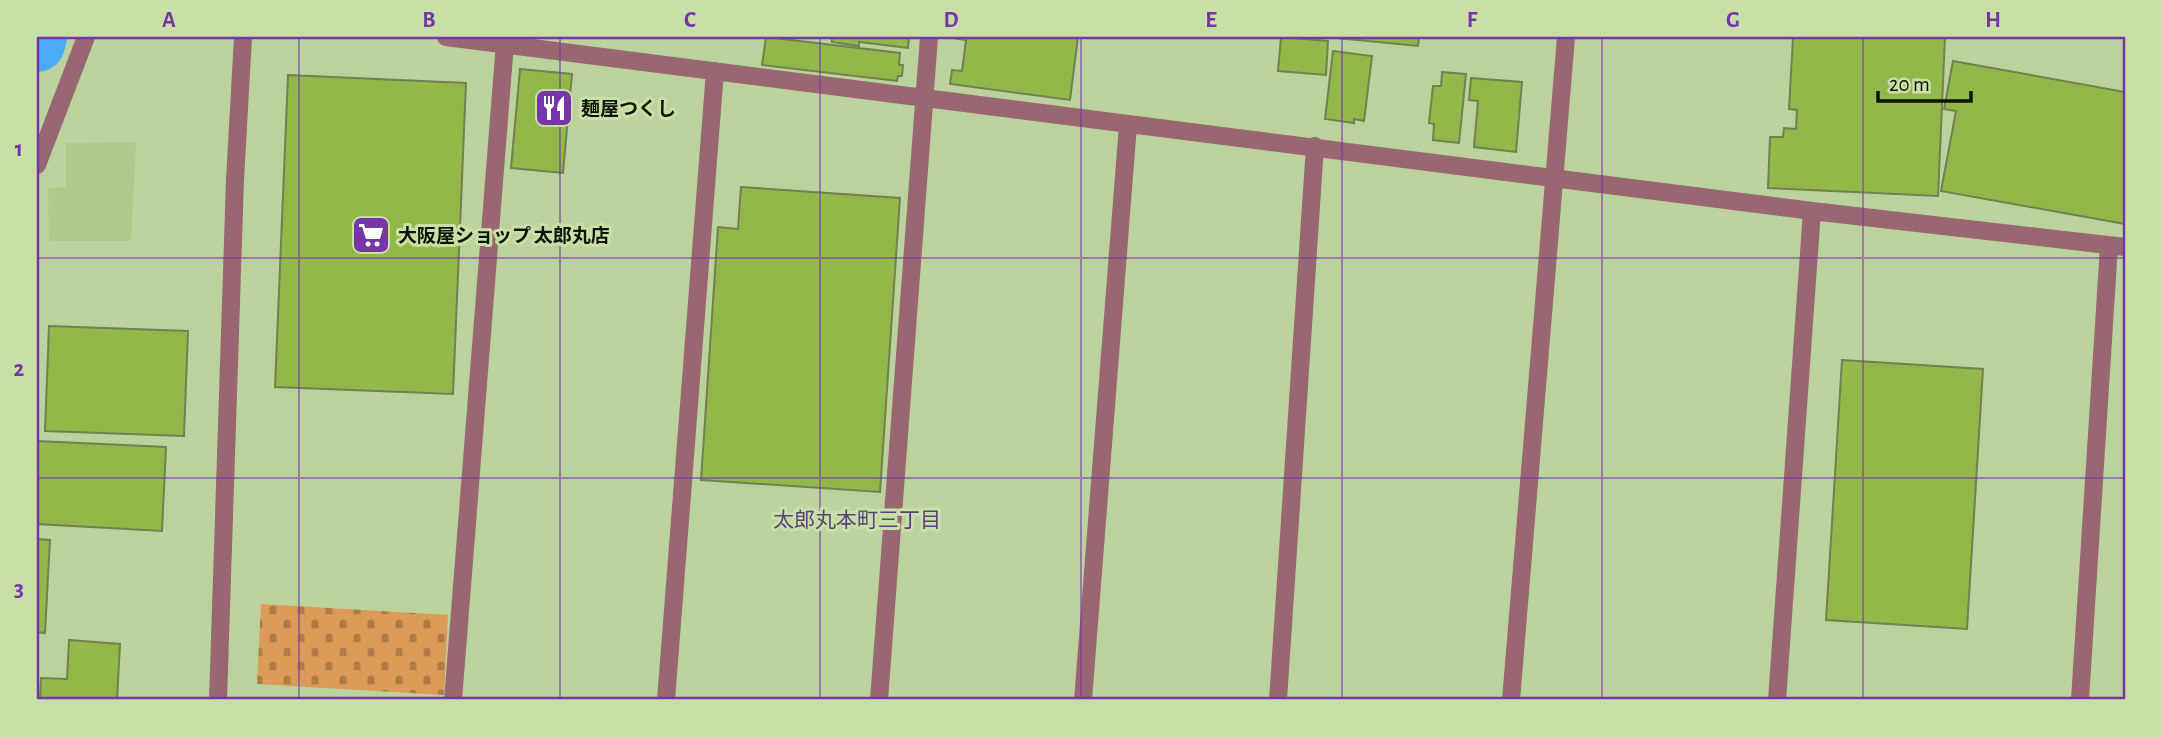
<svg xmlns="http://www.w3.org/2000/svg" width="2162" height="737" viewBox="0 0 2162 737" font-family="'Alegreya Sans','Noto Sans JP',sans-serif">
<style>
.built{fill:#b0c88c}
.cemetery{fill:url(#cemetery-stones)}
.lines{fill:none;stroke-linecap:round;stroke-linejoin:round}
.river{stroke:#4aabf9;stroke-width:56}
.building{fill:#91b849;stroke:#6f8250;stroke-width:2}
.minor{stroke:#996771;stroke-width:18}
.grid{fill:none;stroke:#7636aa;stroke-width:2;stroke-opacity:0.55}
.labels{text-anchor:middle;stroke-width:6;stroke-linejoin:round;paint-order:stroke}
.poi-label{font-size:19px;font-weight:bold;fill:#0e1503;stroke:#c9dfa8;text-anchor:start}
.neighbourhood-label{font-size:21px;fill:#5e407b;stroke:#c9dfa8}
.neatline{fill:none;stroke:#7636aa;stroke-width:2.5}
.grid-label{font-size:23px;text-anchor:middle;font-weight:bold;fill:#7636aa}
</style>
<defs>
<pattern id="cemetery-stones" width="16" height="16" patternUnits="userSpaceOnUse" patternTransform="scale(1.75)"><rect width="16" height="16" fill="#dc9b57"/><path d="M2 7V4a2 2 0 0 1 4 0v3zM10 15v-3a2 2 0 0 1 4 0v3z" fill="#b17d46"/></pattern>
</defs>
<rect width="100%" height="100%" fill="#bcd29c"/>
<path class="built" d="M136,142L131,241H49L48,188L66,187V143Z"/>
<path class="cemetery" d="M261,604L448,615L444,695L257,684Z"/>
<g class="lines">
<path class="river" d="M37,44L39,37"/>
</g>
<path class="building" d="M766,37L900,53L899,65H903L902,76H898L897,81L762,65Z
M832,37H909L908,48L859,42V46L832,42Z
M1078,37L1070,100L950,84L952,70L962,71L966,40L946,37Z
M1281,37L1328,41L1326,75L1278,71Z
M1326,37H1419L1418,46Z
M1793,37H1945L1938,196L1768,188L1770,137H1783L1784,128L1796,129L1797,110L1789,109Z
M1333,51L1372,56L1364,121L1354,119V123L1325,119Z
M1953,61L2125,92V224L1941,191L1956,111L1944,109Z
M520,69L572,74L563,173L511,168Z
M1442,72L1466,74L1459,143L1433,140L1434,124L1429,123L1433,86H1441Z
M288,75L466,83L453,394L275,387Z
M1471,78L1522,82L1516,152L1474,147L1478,101L1469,100Z
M741,187L900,198L880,492L701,480L718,227L738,229Z
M49,326L188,331L184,436L45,431Z
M1842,360L1983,369L1967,629L1826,620Z
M37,441L166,447L162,531L37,524Z
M37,539L50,540L45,633L37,632Z
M69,640L120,644L117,700H40L41,678L67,679Z"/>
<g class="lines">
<path class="minor" d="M446,37L1812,211L2125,247
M37,165L86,37
M218,700L235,180L243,37
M453,700L505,43
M666,700L715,71
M879,700L929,37
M1083,700L1128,125
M1278,700L1315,146
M1511,700L1566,37
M1777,700L1812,211
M2080,700L2109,246"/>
</g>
<path class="grid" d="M299,37V700M560,37V700M820,37V700M1081,37V700M1342,37V700M1602,37V700M1863,37V700M37,258H2125M37,478H2125"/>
<defs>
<symbol id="restaurant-square" viewBox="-11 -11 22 22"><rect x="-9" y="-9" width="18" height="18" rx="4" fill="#7636aa" stroke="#c9dfa8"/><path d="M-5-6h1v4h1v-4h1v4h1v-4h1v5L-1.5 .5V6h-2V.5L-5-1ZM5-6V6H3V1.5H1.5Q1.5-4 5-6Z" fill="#fff"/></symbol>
<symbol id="supermarket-square" viewBox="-11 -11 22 22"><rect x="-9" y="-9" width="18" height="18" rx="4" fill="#7636aa" stroke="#c9dfa8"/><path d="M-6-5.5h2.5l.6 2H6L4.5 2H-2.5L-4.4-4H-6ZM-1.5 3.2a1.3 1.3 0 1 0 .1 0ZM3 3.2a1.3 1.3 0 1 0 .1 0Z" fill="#fff"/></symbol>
</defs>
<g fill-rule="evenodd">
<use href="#restaurant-square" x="532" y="86" width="44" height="44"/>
<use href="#supermarket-square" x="349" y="213" width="44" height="44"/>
</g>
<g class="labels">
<g class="poi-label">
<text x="581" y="115">麺屋つくし</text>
<text x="398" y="242">大阪屋ショップ 太郎丸店</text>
</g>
<g class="neighbourhood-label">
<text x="857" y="527">太郎丸本町三丁目</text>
</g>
</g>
<rect width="2162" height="737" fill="none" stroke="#c9dfa8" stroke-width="77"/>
<path d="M1878 91v10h93v-10" fill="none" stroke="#0e1503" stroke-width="3.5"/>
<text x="1889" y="91" font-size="21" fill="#0e1503" stroke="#c9dfa8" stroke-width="5" paint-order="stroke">20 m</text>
<rect x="38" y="38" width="2086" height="660" class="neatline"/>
<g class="grid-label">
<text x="169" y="27">A</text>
<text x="429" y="27">B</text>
<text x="690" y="27">C</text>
<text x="951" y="27">D</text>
<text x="1211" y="27">E</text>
<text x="1472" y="27">F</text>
<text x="1733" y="27">G</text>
<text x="1993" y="27">H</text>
<text x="19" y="156">1</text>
<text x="19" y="376">2</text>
<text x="19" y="596">3</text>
</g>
</svg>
